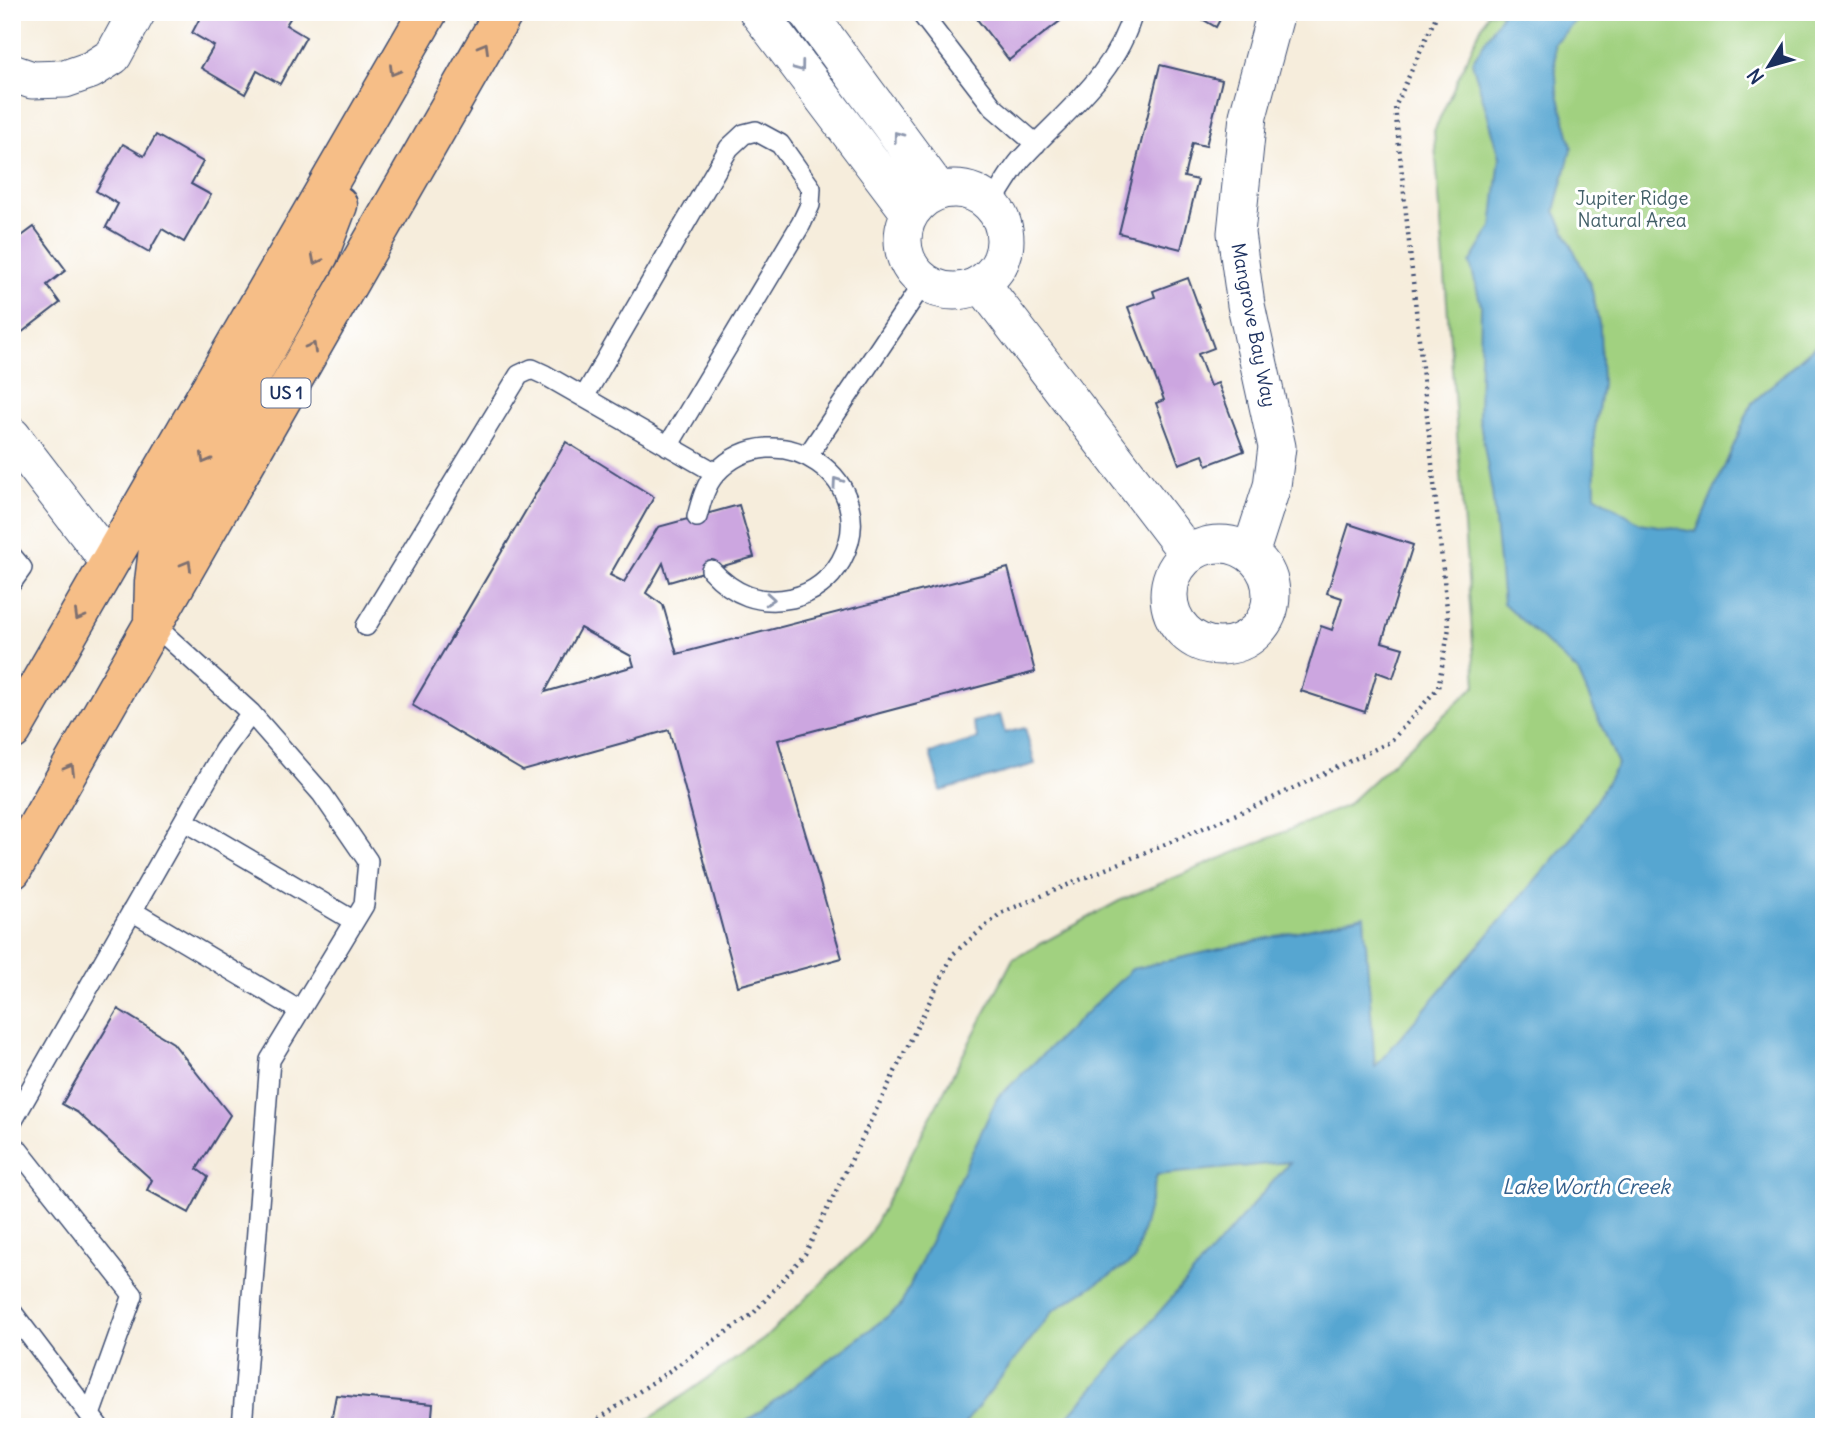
<svg xmlns="http://www.w3.org/2000/svg" width="1836" height="1439" viewBox="0 0 1836 1439" font-family="Delius,sans-serif">
<style>
.green{fill:#a1d180;stroke:#5e806f;stroke-width:2}
.water{fill:#57a6d1;stroke:#396a98;stroke-width:2}
.building{fill:#cca6e0;fill-rule:evenodd}
.lines{fill:none;stroke-linecap:round;stroke-linejoin:round}
.lane-casing{stroke:#3c4c71;stroke-width:22}
.street-casing{stroke:#3c4c71;stroke-width:39}
.primary-casing{stroke:#3c4c71;stroke-width:41}
.path{stroke:#3c4c71;stroke-width:4.5;stroke-dasharray:2 5;stroke-linecap:butt}
.lane{stroke:#fff;stroke-width:19}
.street{stroke:#fff;stroke-width:37}
.primary{stroke:#f6be87;stroke-width:38}
.oneway{stroke:#7e6f70}
.oneway2{stroke:#8d97ae}
.labels{text-anchor:middle;stroke-width:6;stroke-linejoin:round;paint-order:stroke}
.shield{fill:#fff;stroke:#5f6d8e;stroke-width:2}
.shield-label{font-size:18px;font-weight:bold;fill:#1b2f5e}
.park-label{font-size:19px;fill:#436068;stroke:#fff}
.street-label{font-size:19px;fill:#1b2f5e;stroke:#fff}
.water-label{font-size:21px;font-style:italic;fill:#335f8c;stroke:#fff}
</style>
<rect width="100%" height="100%" fill="#fff"/>
<filter id="ink" filterUnits="userSpaceOnUse"><feTurbulence type="fractalNoise" baseFrequency=".0143" numOctaves="2"/><feDisplacementMap in="SourceGraphic" scale="14" xChannelSelector="R" yChannelSelector="G"/><feConvolveMatrix kernelMatrix="1 2 1 2 8 2 1 2 1" color-interpolation-filters="sRGB"/></filter>
<filter id="wash" filterUnits="userSpaceOnUse"><feTurbulence type="fractalNoise" baseFrequency=".00686" numOctaves="4" result="noise"/><feDisplacementMap in="SourceGraphic" scale="28" xChannelSelector="R" yChannelSelector="G"/><feGaussianBlur stdDeviation="1.57" result="paint"/><feColorMatrix in="noise" values="0 0 0 0 0 0 0 0 0 0 0 0 0 0 0 0 0 1.4 0 .05"/><feComposite in="paint" operator="in"/></filter>
<g filter="url(#wash)">
<rect width="100%" height="100%" fill="#f6eddc"/>
<path class="green" d="M1488,12H1824V338L1752,403L1696,533L1609,834L1104,1427H638L764,1339L867,1239L1013,959L1119,901L1346,806L1476,685L1434,131Z"/>
<path class="water" d="M1503,12H1585L1554,43L1557,90L1572,146L1555,211L1591,286L1600,328L1602,385L1594,435L1595,495L1640,523L1696,532L1752,403L1824,338V1427H1059L1290,1162L1157,1175L1135,1260L1054,1310L962,1427H739L900,1307L997,1098L1132,969L1364,916L1375,1067L1578,830L1618,764L1578,672L1503,603L1492,492L1479,417L1481,305L1470,263L1492,227L1500,157L1472,62Z
M1000,715L1005,733L1025,728L1035,764L941,791L930,753L978,739L973,722Z"/>
<g id="blocks">
<path class="building" d="M203,12H294L286,25L306,37L280,84L257,71L245,94L201,68L214,46L192,33Z
M976,12H1072L1009,60L973,14Z
M1190,12H1224L1216,27Z
M1160,65L1222,80L1206,146L1192,143L1184,177L1198,180L1181,249L1119,233Z
M156,135L203,162L191,184L211,195L184,242L162,229L149,252L106,227L118,204L96,191L123,144L144,156Z
M34,227L66,270L47,285L60,303L17,336L12,329V238L15,241Z
M1188,278L1214,348L1198,354L1210,386L1218,383L1244,451L1207,465L1203,455L1179,464L1156,403L1164,400L1128,307L1155,297L1153,291Z
M566,442L654,497L610,575L624,582L658,527L739,505L754,557L669,582L663,563L646,593L663,605L677,654L1008,568L1035,672L778,740L842,958L738,986L669,730L523,771L412,705ZM580,628L631,656L634,666L545,692Z
M1349,524L1413,545L1382,642L1403,648L1393,678L1377,672L1365,712L1301,691L1321,626L1332,630L1342,598L1327,593Z
M118,1009L173,1043L230,1115L197,1169L208,1177L189,1213L147,1190L152,1180L78,1113L62,1104Z
M336,1395L433,1404L431,1427H330Z"/>
</g>
</g>
<g filter="url(#ink)">
<use href="#blocks" fill-opacity="0" stroke="#3c4c71" stroke-width="2"/>
<g class="lines">
<defs>
<path id="lane" d="M920,12L993,107L1036,144
M991,204C1002,188 1011,169 1025,155C1066,111 1117,73 1133,12
M584,397L729,148L744,134L756,131L780,144L811,188L810,205L801,224L668,446
M808,455L924,282
M697,517C701,502 705,485 716,473C777,408 885,481 841,561C830,580 813,593 792,598C759,605 734,595 711,570
M12,556L22,568L12,582
M153,624L251,713L322,794L368,861L364,905L270,1060L242,1427
M366,626L519,375L532,369L545,375L716,473
M184,821L354,921
M132,911L300,1011
M12,1122L224,750L251,713
M12,1142L133,1295L90,1415
M12,1312L99,1427"/>
<path id="street" d="M758,12L910,213
M807,12L939,191
M12,73L32,80L65,79L91,70L113,56L137,12
M903 240a51 51 0 1 1 102 0a51 51 0 1 1-102 0Z
M981,283L1189,555
M12,436L109,562
M1169 595a51 51 0 1 1 102 0a51 51 0 1 1-102 0Z
M1250,554L1272,486L1277,447L1246,305L1236,233L1248,116L1276,12"/>
<path id="primary" d="M153,618L154,582L159,541L319,255L338,205
M12,731L428,12
M12,870L504,12"/>
</defs>
<use href="#lane" class="lane-casing"/>
<use href="#street" class="street-casing"/>
<use href="#primary" class="primary-casing"/>
<path class="path" d="M587,1427L753,1314L805,1254L953,954L1001,913L1258,805L1390,742L1438,688L1449,628L1395,107L1438,12"/>
<use href="#lane" class="lane"/>
<use href="#street" class="street"/>
<use href="#primary" class="primary"/>
</g>
<defs><path id="oneway-chevron" d="M-2-3.5L2.5 0L-2 3.5" fill="none" stroke-width="1.6" stroke-linecap="round" stroke-linejoin="round" transform="scale(1.75)"/></defs>
<g class="oneway">
<use href="#oneway-chevron" transform="translate(484 47) rotate(-60)"/>
<use href="#oneway-chevron" transform="translate(394 71) rotate(120)"/>
<use href="#oneway-chevron" transform="translate(316 260) rotate(117)"/>
<use href="#oneway-chevron" transform="translate(312 347) rotate(-60)"/>
<use href="#oneway-chevron" transform="translate(205 459) rotate(119)"/>
<use href="#oneway-chevron" transform="translate(187 565) rotate(-60)"/>
<use href="#oneway-chevron" transform="translate(79 616) rotate(120)"/>
<use href="#oneway-chevron" transform="translate(70 769) rotate(-60)"/>
</g>
<g class="oneway2">
<use href="#oneway-chevron" transform="translate(800 67) rotate(53)"/>
<use href="#oneway-chevron" transform="translate(898 136) rotate(-127)"/>
<use href="#oneway-chevron" transform="translate(837 482) rotate(-125)"/>
<use href="#oneway-chevron" transform="translate(770 599) rotate(4)"/>
</g>
</g>
<g class="labels">
<rect class="shield" x="261.5" y="378.5" width="49" height="29" rx="5"/>
<g class="shield-label">
<text x="286" y="399">US 1</text>
</g>
<g class="park-label">
<text x="1632" y="205">Jupiter Ridge<tspan x="1632" dy="22">Natural Area</tspan></text>
</g>
<g class="street-label">
<text transform="translate(1254 325) rotate(79)" y="7">Mangrove Bay Way</text>
</g>
<g class="water-label">
<text x="1586" y="1194">Lake Worth Creek</text>
</g>
</g>
<rect width="1836" height="1439" fill="none" stroke="#fff" stroke-width="42"/>
<g transform="translate(1769 66) rotate(233)" stroke="#ffffff" stroke-width="5" paint-order="stroke">
<path d="M0-5L12 26L0 18L-12 26Z" fill="#1b2f5e"/>
<text y="-10" font-size="19" font-weight="bold" text-anchor="middle" fill="#1b2f5e">N</text>
</g>
</svg>
